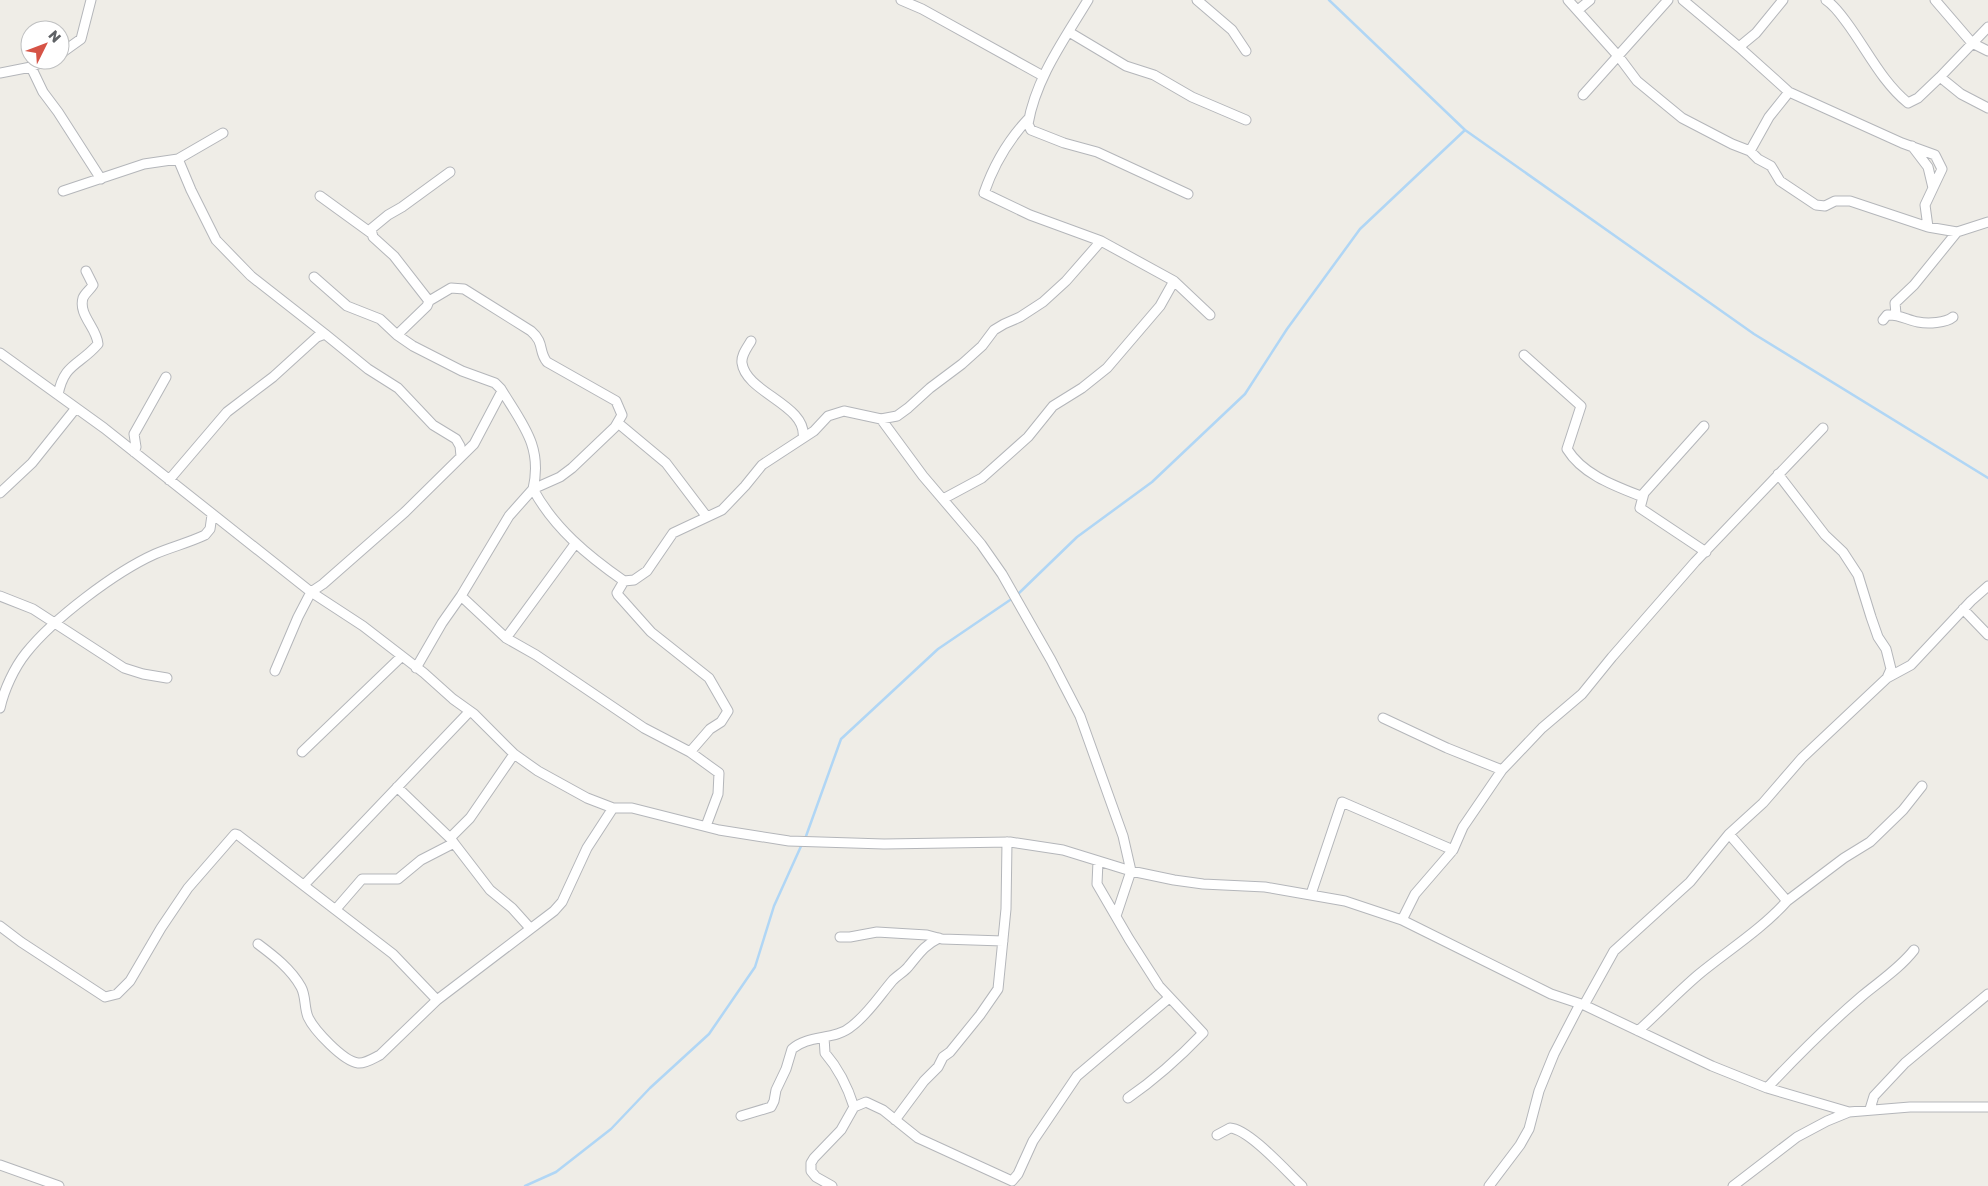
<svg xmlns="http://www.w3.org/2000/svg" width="1988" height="1186" viewBox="0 0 1988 1186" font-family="'Golos Text',sans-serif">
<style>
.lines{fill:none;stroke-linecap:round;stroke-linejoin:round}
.stream{stroke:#b0d6f5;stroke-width:2.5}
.street-casing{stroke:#b4b6ba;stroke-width:11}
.street{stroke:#fff;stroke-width:9}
</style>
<rect width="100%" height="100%" fill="#efede7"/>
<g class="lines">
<path class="stream" d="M1329,0L1465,130L1754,334L1988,478
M1017,595L1077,537L1152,482L1245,394L1287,329L1360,229L1465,130
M805,839L841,739L938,649L1013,598
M525,1186L556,1172L611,1129L650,1088L709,1034L755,967L774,906L802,844"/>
<defs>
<path id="street" d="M901,0L922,9L1043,76
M1088,0C1064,40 1036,78 1028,124L1031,130L1064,143L1097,152L1188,194
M1197,0L1232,30L1246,51
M1568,0L1619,57L1637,81L1682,118L1732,144L1750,151L1758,159L1771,166L1780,181L1816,205L1825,206L1835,201H1850L1928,227L1957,232L1988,222
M1683,0L1739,47L1756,33L1783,0
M1826,0C1835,6 1841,15 1847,23C1867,50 1882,82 1908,103L1918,98L1940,77
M1935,0L1972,43L1988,51
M1578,10L1590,0
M1988,27L1940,77L1961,94L1988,108
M1069,32L1126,66L1154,75L1192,97L1246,120
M1739,47L1789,92L1902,143L1935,155L1942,169L1933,188
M60,54L81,39L91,0
M31,67L47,60
M0,73L31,67L43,92L58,112L101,179
M1583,95L1668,0
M1029,118C1008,140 994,164 984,193L1030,215L1101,241
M223,133L178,159L191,190L216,240L251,276L325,334
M1912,146L1928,167L1933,188L1925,205L1928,227
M1750,151L1769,117L1789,92
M63,191L144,164L178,159
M320,196L371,233
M314,277L347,306L380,319L397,335L413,346L462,371L495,383L501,389C522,424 543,446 533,489C554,528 588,556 624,581L634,580L647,571L673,533L722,510L745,486L762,465L814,431L828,416L844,411L881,419L897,416L908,408L930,388L962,364L982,346L994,330L1004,324L1020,317L1043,302L1066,281L1101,241L1174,281L1210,315
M1896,314L1895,303L1914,285L1957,232
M1883,320L1887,315C1899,314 1907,320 1918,322C1928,324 1946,323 1953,317
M397,335L427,306L429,301L394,256L373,237L371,229L388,215L402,207L450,172
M751,341C747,348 741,355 742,363C746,393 808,405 803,438
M0,353L104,428L311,592L363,626L424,673L453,699L474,714L514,754L538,771L587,798L613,808H632L719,830L789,841L884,844L1010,842L1063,850L1131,871L1174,880L1203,884L1265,887L1345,901L1402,920L1551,994L1584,1005L1712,1066L1767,1088L1849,1112
M1524,355L1581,406L1567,449C1583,475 1615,486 1643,497
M58,395C64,363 79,366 98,344C97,328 78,315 83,298C85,293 90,290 93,285L86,271
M881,419L923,476L981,544L1002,574L1051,660L1080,716L1123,836L1131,871L1116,916
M618,423L666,463L707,517
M1704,426L1644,493L1640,508L1706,552
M134,452L136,447L134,434L166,377
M169,480L227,412L273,377L317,337L325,334L368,369L398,388L433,425L456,439L460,446L461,456
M0,493L32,463L76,408
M943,499L982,478L1028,437L1053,406L1082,388L1107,368L1160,306L1174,281
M624,581L617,593L618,595L651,632L709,678L728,711L721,722L710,729L690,752
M0,596L33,609L124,668L143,674L167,678
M461,596L506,638L536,655L644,728L690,752L719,773L718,794L706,826
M1963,609L1988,635
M506,638L575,544
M416,668L442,623L461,596L509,516L533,489L560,477L572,468L615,427L622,415L616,401L547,362C538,351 545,343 531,331L464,289L451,288L429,301
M275,671L298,617L311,592L323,584L405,512L474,444L502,391
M1887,678L1911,665L1971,601L1988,586
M0,708C4,690 14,668 26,653C53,619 115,572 155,554C171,547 188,543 205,535L210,529L212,515
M1383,718L1447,748L1502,770
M302,752L402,656
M397,787L450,838L490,890L512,908L530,928
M1729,834L1787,901L1844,858L1870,842L1903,810L1922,786
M450,838L470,818L514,754
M1098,861L1097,884L1129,939L1159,986L1203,1033C1179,1058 1157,1078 1128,1098
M304,885L470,711
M1311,894L1342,802L1453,850
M336,909L362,879H398L421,860L454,843
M1402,920L1415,894L1453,850L1463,827L1502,770L1542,728L1582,694L1612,657L1695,562L1823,428
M0,926L21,942L105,997L117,994L130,981L161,928L188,888L235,834L238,835L393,954L437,1000
M840,937H850L877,932L927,935L942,939L1003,941
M258,944C274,956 291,969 301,987C306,996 304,1007 308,1017C314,1030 343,1061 358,1063C365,1064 374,1058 380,1055L437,1000L554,911L562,902L587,848L613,808
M1584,1005L1614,951L1690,882L1729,834L1763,803L1802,758L1887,678L1891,669L1886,649L1878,637L1871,617L1858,575L1843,552L1825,535L1778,474
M1638,1031C1658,1013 1677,993 1698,975C1727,951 1761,930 1787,901
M824,1037L825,1053C838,1068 848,1088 854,1107
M1767,1088C1797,1056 1828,1025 1862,996C1880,981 1900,968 1914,950
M1870,1109L1874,1096L1905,1063L1988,994
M741,1116L771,1107L774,1101L776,1090L786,1069L792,1049C809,1034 835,1041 852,1026C869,1013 880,995 893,980C898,975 904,972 908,967C919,954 923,946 939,938
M895,1120L924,1081L938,1067L943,1057L950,1052L980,1015L998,989L1006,909L1007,842
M1217,1135L1230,1128C1249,1129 1287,1172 1302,1186
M0,1165L59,1186
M832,1186L816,1177L811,1171V1163L814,1158L841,1130L854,1107L866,1102L883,1110L918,1138L1012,1181L1018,1174L1033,1141L1077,1076L1169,998
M1489,1186L1520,1145L1529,1129L1539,1091L1554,1054L1580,1004
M1733,1186L1797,1137L1827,1121L1849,1112L1910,1107H1988"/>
</defs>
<use href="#street" class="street-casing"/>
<use href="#street" class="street"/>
</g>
<g transform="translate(45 45) rotate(48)"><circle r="24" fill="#ffffff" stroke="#bfc0c1"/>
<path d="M0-4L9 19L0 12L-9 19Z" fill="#d65346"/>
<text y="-8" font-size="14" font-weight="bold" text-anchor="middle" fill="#5e6165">N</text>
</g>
</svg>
